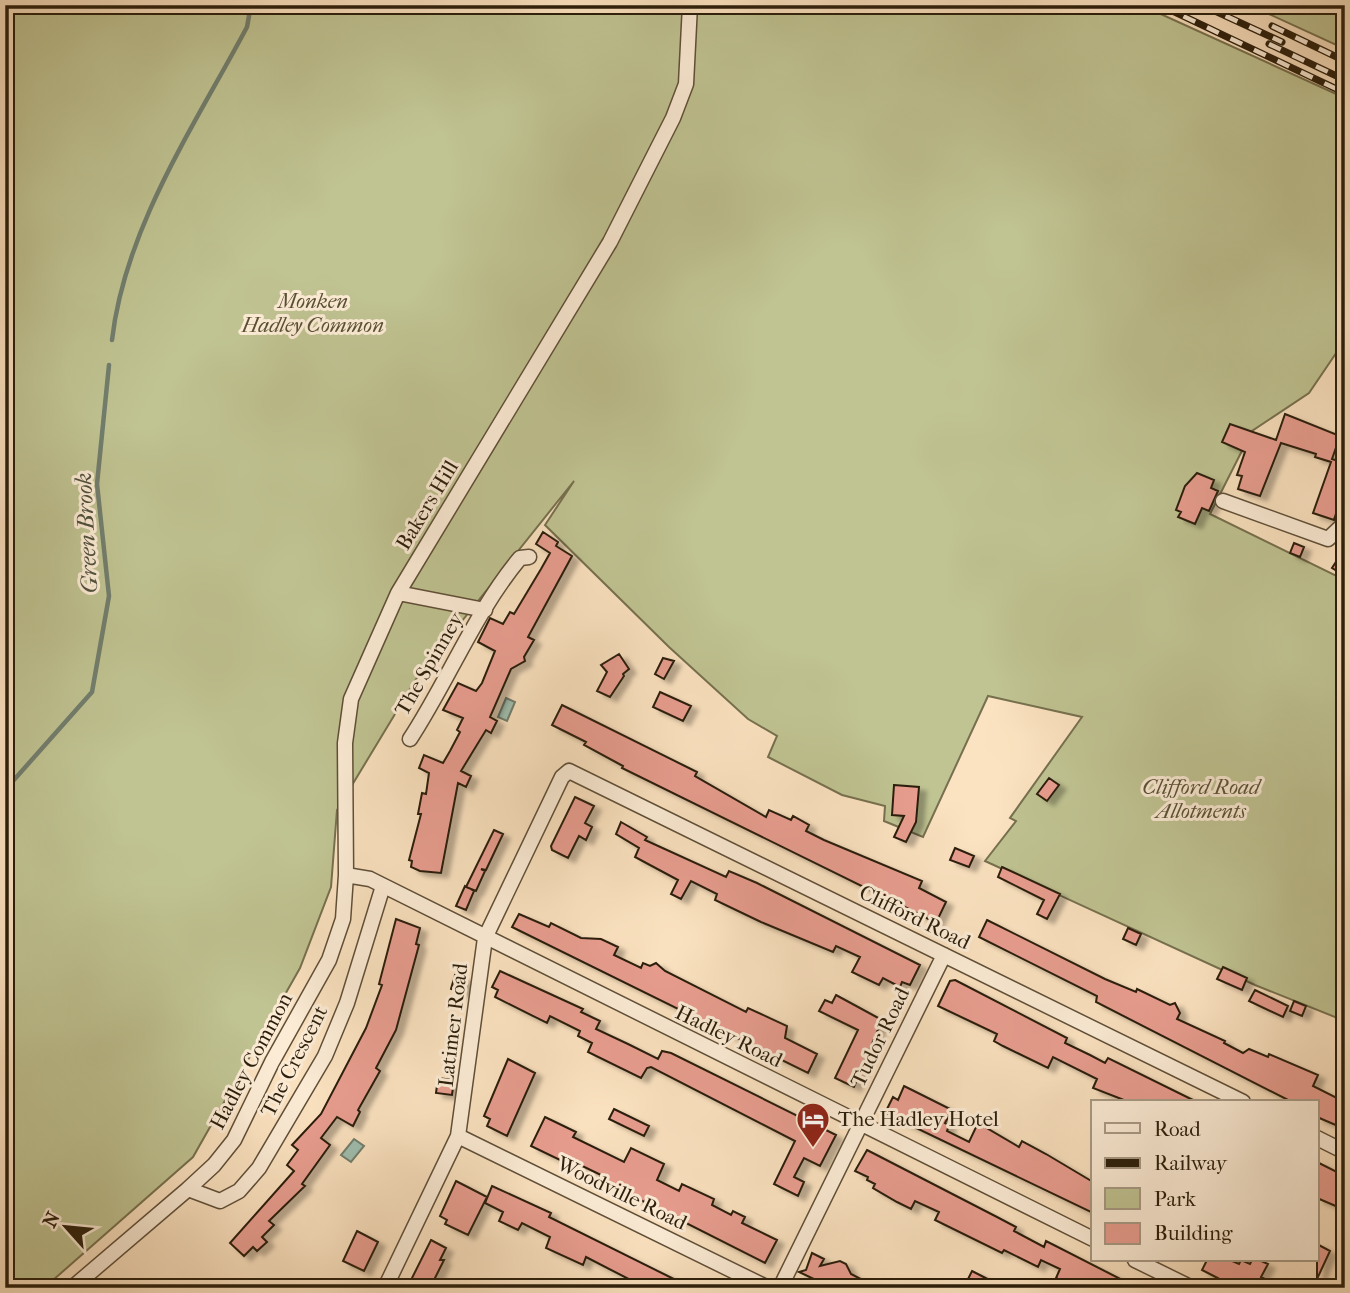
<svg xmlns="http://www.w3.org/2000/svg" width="1350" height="1293" viewBox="0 0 1350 1293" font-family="'IM FELL French Canon',serif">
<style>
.green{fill:#c0c392;stroke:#76704e;stroke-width:2}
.water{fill:#9fbeaf;stroke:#717e6d;stroke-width:2}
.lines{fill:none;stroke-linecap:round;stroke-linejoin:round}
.stream{stroke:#717e6d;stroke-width:4.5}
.building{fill:#e89d8f;stroke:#2b1e0b;stroke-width:2;filter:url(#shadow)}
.minor-casing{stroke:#5f4f38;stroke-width:17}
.minor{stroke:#fcecd6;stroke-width:14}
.rail-casing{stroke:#2b1e0b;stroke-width:7}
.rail{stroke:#fcecd6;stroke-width:4.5;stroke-dasharray:13;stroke-linecap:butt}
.labels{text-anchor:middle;stroke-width:6;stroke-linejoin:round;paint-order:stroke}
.park-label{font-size:21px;font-style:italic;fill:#585034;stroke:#fcecd6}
.street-label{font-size:21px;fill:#2b1e0b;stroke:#fcecd6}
.poi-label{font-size:21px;fill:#2b1e0b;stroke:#fcecd6;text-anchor:start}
.water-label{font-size:23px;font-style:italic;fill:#4e4e3c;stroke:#fcecd6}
</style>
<defs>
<filter id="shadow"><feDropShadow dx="7" dy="4.5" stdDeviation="2" flood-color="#0004"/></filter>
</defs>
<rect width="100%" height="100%" fill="#fbe2c0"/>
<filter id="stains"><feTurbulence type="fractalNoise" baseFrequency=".00286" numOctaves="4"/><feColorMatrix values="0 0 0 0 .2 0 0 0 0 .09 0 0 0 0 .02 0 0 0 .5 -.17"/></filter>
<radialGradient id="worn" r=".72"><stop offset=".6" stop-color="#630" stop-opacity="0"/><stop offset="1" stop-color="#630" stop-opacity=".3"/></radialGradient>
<path class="green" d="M5,5H1141L1345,98V340L1309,393L1252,431L1210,514L1345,580V1021L1255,985L985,861L1016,821L1010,818L1082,717L988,696L923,837L884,821L885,806L842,795L768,757L777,736L748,719L669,647L545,525L574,481L418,676L337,810L331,887L300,968L193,1157L44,1288H5Z
M1250,5H1345V49L1258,9Z"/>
<path class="water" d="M506,698L515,702L507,721L498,717Z
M354,1139L364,1146L351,1162L341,1155Z"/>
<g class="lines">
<path class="stream" d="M112,340C125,227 195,125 247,27L251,5
M5,790L92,692L109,596L97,484L109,365"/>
</g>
<path class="building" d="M1285,414L1340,436L1332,459L1345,463V495L1342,494L1334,520L1313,513L1331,462L1315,457L1316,454L1281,443L1260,496L1238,489L1242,476L1237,475L1245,452L1222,442L1230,424L1276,440Z
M1197,473L1214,480L1211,488L1218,491L1209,511L1202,508L1195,524L1178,517L1181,512L1176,510L1185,486Z
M543,532L558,542L556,546L572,556L528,637L534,640L524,657L525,661L511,669L490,717L497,721L491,733L486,730L461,771L471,776L466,787L458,783L441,873L420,871L411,867L412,861L409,860L421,814H418L422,793L426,794L429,773L419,768L424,755L443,763L450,751L460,732L457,730L463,718L443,710L458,683L476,691L482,683L495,651L478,642L490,618L503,624L510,612L514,614L541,569L550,553L536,544Z
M1294,543L1304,547L1300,557L1290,553Z
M1345,548V576L1332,568Z
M619,654L629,669L623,674L624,676L610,697L597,691L607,672L601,665Z
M663,658L674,661L664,679L655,674Z
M660,692L691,706L683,721L653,707Z
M562,705L697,772L695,776L766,817L769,810L791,820L793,816L809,825L806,831L824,840L922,881L919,888L946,902L936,923L903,906L888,903L879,899L876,893L622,768L623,766L584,745L586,742L552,725Z
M1049,778L1059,785L1047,801L1037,794Z
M894,785L919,787L916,822L906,842L894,837L904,816L892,815Z
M575,797L594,806L585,823L592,827L586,840L579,836L568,858L552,850L551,846Z
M621,822L647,837L645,840L726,877L729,871L757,883L920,965L910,985L902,982L900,987L883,978L879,985L852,972L860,957L836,946L833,952L761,922L715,900L717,894L691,881L681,899L671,894L678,880L635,857L639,848L616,834Z
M494,830L503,834L486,870L481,869L485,871L476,891L466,887Z
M955,848L974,856L969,867L950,860Z
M1002,867L1060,894L1047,919L1037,914L1044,900L998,877Z
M465,886L474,891L466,910L456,906Z
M519,914L549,927L551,923L581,938L601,939L618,947L614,955L641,968L643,963L650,966L656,963L665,971L746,1012L748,1008L787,1026L785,1038L817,1054L808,1073L512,927Z
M396,919L420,928L416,944L419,945L396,1030L376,1068L380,1071L358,1110L360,1112L353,1126L337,1117L321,1138L330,1145L302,1184L305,1186L269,1221L274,1225L262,1237L267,1242L257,1251L253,1247L244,1256L230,1243L294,1171L287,1165L298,1150L292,1145L321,1114L366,1028L382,985L379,984Z
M987,920L1105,979L1136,992L1137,989L1170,1005L1175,1003L1180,1013L1177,1019L1225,1041L1224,1043L1243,1053L1249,1049L1268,1057L1269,1054L1318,1075L1313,1086L1345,1102V1129L1317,1117V1102H1292L1096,1002L1097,996L979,937Z
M1128,928L1141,934L1136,945L1123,939Z
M1223,967L1247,978L1242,990L1217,979Z
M500,971L583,1009L581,1012L600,1021L596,1029L628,1044L658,1059L662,1051L671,1053L836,1135L820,1166L804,1158L794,1177L804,1182L798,1196L774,1184L795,1141L651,1067L647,1068L641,1078L588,1052L592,1043L578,1036L580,1031L550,1016L547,1023L495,997L498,990L492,987Z
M455,975L467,979L462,993L451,989Z
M955,980L1067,1038L1065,1043L1090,1055L1105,1063L1108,1058L1197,1102H1129L1093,1088L1097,1079L1053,1057L1048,1068L1003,1046L994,1041L997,1034L938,1006L950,981Z
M1255,990L1288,1006L1283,1017L1249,1001Z
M836,995L882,1020L854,1087L835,1078L858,1030L819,1011L825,1000L832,1003Z
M1294,1001L1306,1006L1302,1016L1290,1011Z
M508,1059L535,1073L507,1136L487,1126L490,1119L484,1116Z
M438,1078L454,1080L452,1095L436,1093Z
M904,1086L952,1110L945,1123L949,1125L947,1131L969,1142L978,1123L1019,1147L1022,1141L1046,1154L1093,1182V1213L885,1113L893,1097L898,1100Z
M614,1109L649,1126L644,1136L609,1119Z
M545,1117L576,1132L573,1137L624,1162L631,1148L664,1164L657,1180L679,1191L682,1184L714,1199L712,1205L731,1215L733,1211L745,1217L742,1223L777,1240L765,1263L599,1179L601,1175L564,1157L562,1161L531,1146Z
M867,1150L997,1217L1016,1227L1014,1231L1044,1247L1046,1241L1138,1288H1075L1056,1278L1060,1269L1041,1260L1038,1267L1004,1250L1002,1253L935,1220L939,1212L915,1201L911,1209L897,1202L873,1188L875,1184L867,1180L868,1177L855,1171Z
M1317,1162L1345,1176V1210L1317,1198Z
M456,1181L487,1197L468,1235L445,1224L447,1220L440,1216Z
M492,1186L551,1213L549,1217L692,1288H646L586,1257L583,1265L546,1248L550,1237L522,1223L518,1230L499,1221L503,1212L485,1203Z
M357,1231L378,1242L364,1271L343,1261Z
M431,1240L446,1248L440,1260H444L430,1288H407Z
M1317,1244L1330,1251L1317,1279Z
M812,1253L824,1259L820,1266L840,1261L846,1264L851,1274L878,1288H823L813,1282L814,1279L799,1272L806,1270Z
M1207,1260H1230L1239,1264L1241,1260L1250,1264L1252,1260H1259L1268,1264L1261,1277L1282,1288H1237L1202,1270Z
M972,1271L1005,1288H980L967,1281Z"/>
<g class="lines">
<defs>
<path id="minor" d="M1223,501L1328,539L1345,523
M398,593L485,610
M410,739C448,681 475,612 520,558L529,557
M346,875L370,879L1093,1239
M458,1136L768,1288
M1317,1138L1345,1152
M188,1189L220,1201L239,1191L259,1168L325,1056L347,1003L383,886
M1135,1260L1192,1288
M72,1288L188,1189L214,1165L234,1140L272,1062L329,960L343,919L346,875L345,743L351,699L398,593L610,242L673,118L686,84L690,5
M385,1288L458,1136L485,938L562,777L569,771L1243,1102
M780,1288L944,955"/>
</defs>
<use href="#minor" class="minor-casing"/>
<use href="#minor" class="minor"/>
<defs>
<path id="rail" d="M1160,5L1345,93
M1202,5L1282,42
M1272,26L1345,61
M1269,44L1345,80"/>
</defs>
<use href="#rail" class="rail-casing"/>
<use href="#rail" class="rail"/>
</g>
<defs>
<symbol id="hotel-pin" viewBox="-11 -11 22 30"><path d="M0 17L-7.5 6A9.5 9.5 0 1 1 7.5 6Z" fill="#8f2418" stroke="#fcecd6"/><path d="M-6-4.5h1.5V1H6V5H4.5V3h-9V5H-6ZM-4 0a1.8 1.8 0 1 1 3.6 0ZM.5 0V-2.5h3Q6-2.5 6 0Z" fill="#fff"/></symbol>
</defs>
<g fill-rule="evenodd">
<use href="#hotel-pin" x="794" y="1100" width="38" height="52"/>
</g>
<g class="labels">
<g class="park-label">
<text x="313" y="308">Monken<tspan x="313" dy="24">Hadley Common</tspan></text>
<text x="1201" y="794">Clifford Road<tspan x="1201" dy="24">Allotments</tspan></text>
</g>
<g class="street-label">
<text transform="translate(427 505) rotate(-59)" y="7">Bakers Hill</text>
<text transform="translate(429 664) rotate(-60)" y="7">The Spinney</text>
<text transform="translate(915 917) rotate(26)" y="7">Clifford Road</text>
<text transform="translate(453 1025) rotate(-83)" y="7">Latimer Road</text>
<text transform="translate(729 1036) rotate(26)" y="7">Hadley Road</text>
<text transform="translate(880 1037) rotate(-64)" y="7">Tudor Road</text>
<text transform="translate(251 1061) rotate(-62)" y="7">Hadley Common</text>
<text transform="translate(294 1061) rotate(-63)" y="7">The Crescent</text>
<text transform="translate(622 1193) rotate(26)" y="7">Woodville Road</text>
</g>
<g class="poi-label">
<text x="838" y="1126">The Hadley Hotel</text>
</g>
<g class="water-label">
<text transform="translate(86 533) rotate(-93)" y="8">Green Brook</text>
</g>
</g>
<rect width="1350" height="1293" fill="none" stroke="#fbe2c0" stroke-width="28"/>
<rect x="7" y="7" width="1336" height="1279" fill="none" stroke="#2b1e0b" stroke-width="3.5"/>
<rect x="14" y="14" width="1322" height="1265" fill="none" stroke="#2b1e0b" stroke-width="2"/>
<rect x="1091" y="1100" width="228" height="161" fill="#fcecd6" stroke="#a89a85" stroke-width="2"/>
<rect x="1105" y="1123" width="35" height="10" fill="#fcecd6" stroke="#a89a85" stroke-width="2"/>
<text x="1154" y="1136" font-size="21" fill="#2b1e0b">Road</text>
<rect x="1105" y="1158" width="35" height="10" fill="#2b1e0b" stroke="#a89a85" stroke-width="2"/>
<text x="1154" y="1170" font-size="21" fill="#2b1e0b">Railway</text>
<rect x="1105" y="1188" width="35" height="21" fill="#c0c392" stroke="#a89a85" stroke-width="2"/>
<text x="1154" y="1206" font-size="21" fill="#2b1e0b">Park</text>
<rect x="1105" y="1223" width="35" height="21" fill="#e89d8f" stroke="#a89a85" stroke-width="2"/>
<text x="1154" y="1240" font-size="21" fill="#2b1e0b">Building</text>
<g transform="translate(66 1227) rotate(297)" stroke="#fcecd6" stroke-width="5" paint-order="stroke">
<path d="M0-5L12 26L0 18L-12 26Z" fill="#2b1e0b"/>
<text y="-10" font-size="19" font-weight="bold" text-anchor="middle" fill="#2b1e0b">N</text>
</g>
<rect width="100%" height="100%" filter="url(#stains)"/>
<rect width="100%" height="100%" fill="url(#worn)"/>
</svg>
